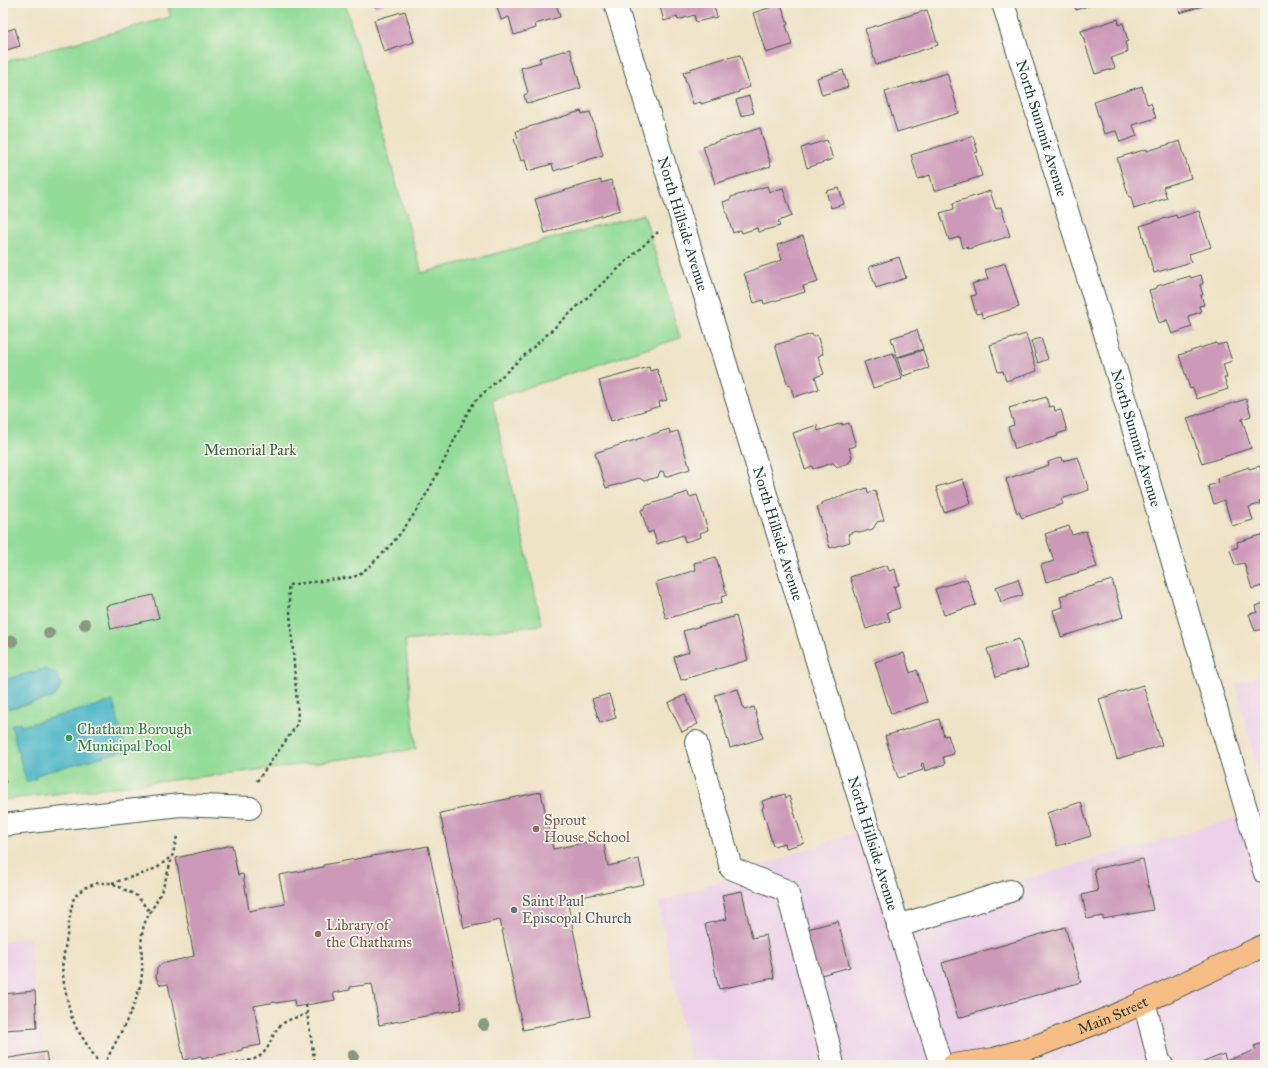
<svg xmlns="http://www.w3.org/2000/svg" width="1268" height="1068" viewBox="0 0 1268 1068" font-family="'IM FELL Great Primer',serif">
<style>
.built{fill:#edd1e9}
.green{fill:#93dc98;stroke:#598c66}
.water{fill:#4ab6c7;stroke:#347a7e}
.building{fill:#cc99b8}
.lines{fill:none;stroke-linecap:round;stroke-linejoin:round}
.minor-casing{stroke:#3e564a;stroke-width:24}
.major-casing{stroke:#3e564a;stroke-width:24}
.path{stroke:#3e564a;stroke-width:2.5;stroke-dasharray:3 3;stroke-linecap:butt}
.minor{stroke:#fff;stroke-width:22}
.major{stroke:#f6be86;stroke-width:22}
.tree{fill:#899981}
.leisure-dot{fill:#2e9e5b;stroke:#f7f3e8;stroke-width:1.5}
.education-dot{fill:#8d6e63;stroke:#f7f3e8;stroke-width:1.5}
.worship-dot{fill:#6b7280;stroke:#f7f3e8;stroke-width:1.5}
.labels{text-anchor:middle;stroke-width:3.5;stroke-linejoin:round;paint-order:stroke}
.street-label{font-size:15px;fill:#1f3d34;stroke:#f7f3e8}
.park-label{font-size:15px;fill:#365d48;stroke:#f7f3e8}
.leisure-label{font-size:15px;fill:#27864d;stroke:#f7f3e8;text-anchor:start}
.education-label{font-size:15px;fill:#785e54;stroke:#f7f3e8;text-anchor:start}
.worship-label{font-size:15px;fill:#5b616d;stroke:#f7f3e8;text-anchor:start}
</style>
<rect width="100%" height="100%" fill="#f7f3e8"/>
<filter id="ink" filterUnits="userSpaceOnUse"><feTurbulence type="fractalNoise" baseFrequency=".025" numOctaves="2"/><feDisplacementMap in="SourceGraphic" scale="8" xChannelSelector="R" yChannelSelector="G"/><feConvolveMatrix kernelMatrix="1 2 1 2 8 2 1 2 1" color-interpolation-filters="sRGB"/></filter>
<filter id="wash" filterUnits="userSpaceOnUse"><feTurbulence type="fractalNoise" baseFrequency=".012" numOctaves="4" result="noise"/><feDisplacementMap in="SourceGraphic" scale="16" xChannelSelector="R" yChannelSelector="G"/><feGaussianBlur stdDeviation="0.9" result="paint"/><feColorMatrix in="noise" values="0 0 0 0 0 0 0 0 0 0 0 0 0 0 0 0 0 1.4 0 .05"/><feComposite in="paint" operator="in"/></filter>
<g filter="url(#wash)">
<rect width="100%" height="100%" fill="#efe3c7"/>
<path class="built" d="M1265,673V802L1236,684Z
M1265,809V1065H614L689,1060L658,903L868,827L905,915Z
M29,936L35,991L47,1065H3V943Z"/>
<path class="green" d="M168,3H345L422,273L644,214L680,338L492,399L542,625L405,641L416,749L284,767L3,800V62L170,17Z"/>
<path class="water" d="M44,669C53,671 64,677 60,689C59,692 55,696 52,698L8,709L3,691V680Z
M113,701L126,750L36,775V779L26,782L11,725L20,722L21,726Z"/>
<g id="blocks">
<path class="building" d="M374,3H386L375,7Z
M496,3H556L560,17L535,24L536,28L514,35L509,17L501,20Z
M659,3H713L717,17L696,22L694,15L678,20L677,17L664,21Z
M1074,3H1096L1076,10Z
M1177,3H1204L1205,5L1180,13Z
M781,4L788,24L786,25L792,45L766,53L753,13Z
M927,10L938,45L876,65L865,29Z
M405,11L414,42L384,52L374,20Z
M1118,19L1119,25L1123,23L1128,41L1125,42L1128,52L1111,58L1115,68L1095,74L1081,31Z
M15,28L20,46L3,51V32Z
M570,49L581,88L531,103V102L526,103L524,95L528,93L521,68L541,62L539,58Z
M740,55L750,87L738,91L739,92L701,104V102L693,104L683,72L691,70L690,69L728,57V58Z
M843,70L848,87L822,95L817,78Z
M947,73L959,113L897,132L885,92Z
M1142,86L1147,104L1151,103L1156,118L1133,125L1137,136L1120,142L1116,131L1104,134L1094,102Z
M749,96L754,113L741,116L736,100Z
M581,111L582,114L590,112L603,155L554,171L552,164L528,171L525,160L521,161L514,139L518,138L516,131Z
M760,128L771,166L715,184L703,146Z
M973,136L978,152L975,153L982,176L934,191L930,175L918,179L911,155Z
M827,140L833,159L807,168L801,148Z
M1180,141L1191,178L1163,187L1167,198L1134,209L1131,197H1129L1117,158L1147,149V151Z
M601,180V183L611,180L620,210L545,233L535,199Z
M767,186L769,192L783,188L792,216L778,221L780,226L758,232L757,228L742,233L741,230L733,233L723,202L731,199V197Z
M839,188L844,204L831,208L826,191Z
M990,191L996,209L1001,207L1010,236L968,249L967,246L963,248L960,237L949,240L940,213L954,209L953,203Z
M1199,211L1211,247L1189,254L1191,262L1154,273L1140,226L1176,215L1177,218Z
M803,236L818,282L803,286L805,292L764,304L763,300L754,303L744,273L782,260L777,245Z
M899,257L906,278L876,288L869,267Z
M1005,263L1019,307L983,318L981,313L976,314L971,296L976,295L972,284L988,279L985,270Z
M1201,275L1203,283L1200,285L1203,295H1201L1204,305L1199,306L1201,312L1188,316L1192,327L1172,334L1167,320L1159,323L1149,290L1157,288V286L1190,276L1191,278Z
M1265,294V304L1262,295Z
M917,330L923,349L897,357L891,338Z
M812,334L813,337L817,335L823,354L818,356L824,374L815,377L819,389L794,397L790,385L788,386L775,345Z
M1026,334L1037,371L1006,381L1003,371L998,372L990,345Z
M1041,338L1048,359L1038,363L1031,341Z
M1216,343L1217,345L1226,343L1232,361L1223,364L1227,378H1224L1228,389L1197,399L1193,388L1190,389L1179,355Z
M923,350L929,368L903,376L897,358Z
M893,353L895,358H894H895L902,379L873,388L864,362Z
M649,367L650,371L657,369L667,400L659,402L660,406L611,421L599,381Z
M1046,397L1049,407L1054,406L1055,411L1061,410L1067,431L1057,434L1058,436L1015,449L1008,427L1014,425L1009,408Z
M1246,399L1251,416L1242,419L1251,448L1202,464L1187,418Z
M842,423V425L849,423L856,446L849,448L852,457L849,463L837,467L833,463L813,469L812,466L805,469L793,433L817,425L818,431Z
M669,429L670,433L678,431L690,469L665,477L663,471L660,472L658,477L644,481L639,478L606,488L595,453Z
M1062,457L1063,461L1078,457L1089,490L1061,499L1063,504L1022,518L1019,512L1017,513L1006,479L1049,465L1048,462Z
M1260,466L1265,483V499L1259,501L1260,504L1249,507L1253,520L1232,526L1224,500L1214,504L1208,486L1218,483L1217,478L1249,467V469Z
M963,479L971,503L944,512L936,487Z
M867,488L868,493L875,490L884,520L877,522L873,529L860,533L857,531L848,534L850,542L830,548L817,507L821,505V503Z
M688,492L689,497L697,495L708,530L700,533L701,537L685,542L683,535L657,544L653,531L648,533L641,510L646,508L645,506Z
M1069,526L1072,535L1086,531L1097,567L1046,582L1041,565L1054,561L1045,534Z
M1265,534V585L1252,589L1244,563L1235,565L1230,550L1238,547L1237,542Z
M716,557L727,595L721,597L722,602L666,619L656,582L696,570L694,563Z
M887,565L889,571L895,569L899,585L894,587L900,608L887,612L890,621L866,629L850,577Z
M967,579L976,605L944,615L935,589Z
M1018,579L1023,595L1001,602L996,587Z
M1112,580L1123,617L1061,637L1053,610L1063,607L1060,596Z
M153,595L159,618L111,629L106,606Z
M1265,603V635L1263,629L1255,631L1249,614L1258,612L1255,606Z
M736,616L748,660L681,680L674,657L689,652L683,631Z
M1019,639L1028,667L996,677L987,649Z
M904,653L910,673L917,670L927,702L891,714L875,662Z
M1143,685L1162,745L1117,759L1099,699Z
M738,689L744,710L754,707L763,738L730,748L715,695Z
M609,694L616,718L600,723L592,699Z
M685,695L698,724L682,732L668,703Z
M939,719L944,736L948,735L954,754L943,757L945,764L925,771L923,763L921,764L923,770L898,778L885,736Z
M3,772L6,783H3Z
M541,792L553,849L603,839L608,866L639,859L644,884L567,900L591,1016L523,1030L500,920L464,928L440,813Z
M785,794L786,798L789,796L804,843L786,848L785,843L773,846L762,808L764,807L762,801Z
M1081,802L1091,836L1057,846L1047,813Z
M232,845L238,875L243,874L249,911L285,904L279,875L323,867V865L428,846L462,1009L379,1025L372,984L350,987V990L333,993L335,1000L295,1007L294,1000L276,1003L275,1002L254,1006L261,1045L242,1048V1050L202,1059L201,1056L184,1060L168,984L163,985L159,984L156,977L157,969L161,964L194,956L176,858Z
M1143,859L1153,910L1103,919V916L1087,919L1082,895L1098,891L1094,869Z
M742,891L752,938L766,935L774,978L719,989L705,924L727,919L722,895Z
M838,921L850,967L817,976L804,930Z
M1065,927L1081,982L958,1018L942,963Z
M35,991L37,1028L3,1030V994Z
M1265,1042V1065H1196L1224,1054L1226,1061L1256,1050L1254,1046Z
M46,1052L48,1065H3V1059Z"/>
</g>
</g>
<g filter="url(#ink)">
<use href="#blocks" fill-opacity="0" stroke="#3e564a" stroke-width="1"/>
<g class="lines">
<defs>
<g id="minor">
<path id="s1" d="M615,3L941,1065"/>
<path id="s2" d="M1003,3L1104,330L1265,873"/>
<path d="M696,742L731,868L787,891L828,1042L833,1065"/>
<path d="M3,825L180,805L250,808"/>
<path d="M898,926L1010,891"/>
<path d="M1144,1001L1159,1061L1162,1065"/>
</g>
<g id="major">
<path id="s3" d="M953,1065L994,1059L1039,1045L1114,1016L1265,945"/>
</g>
</defs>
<use href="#minor" class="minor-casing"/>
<use href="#major" class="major-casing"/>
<path class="path" d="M257,781L292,732L297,724L298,717L288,585L354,577C363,572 370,566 378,558C419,519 442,464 467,414L475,401L658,232
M112,883L145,873L158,867L172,856
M306,1005L315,1065
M100,1065L77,1029L71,1016L64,984L62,967L71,910L74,897L84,888L97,883H112L137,896L150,912
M104,1065C117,1038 139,1004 142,974C143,958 139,941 144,925C148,914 156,904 161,892C168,874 173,855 177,836
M218,1065C229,1063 251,1063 260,1056C272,1047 271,1033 281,1025C288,1019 298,1017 307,1014"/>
<use href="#minor" class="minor"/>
<use href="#major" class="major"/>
</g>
<g class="tree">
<circle cx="85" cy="624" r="6"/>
<circle cx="49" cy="633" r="6"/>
<circle cx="12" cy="641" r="6"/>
<circle cx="484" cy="1025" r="6"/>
<circle cx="353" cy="1056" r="6"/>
</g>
</g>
<circle class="leisure-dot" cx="69" cy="738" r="4"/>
<g class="education-dot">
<circle cx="536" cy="829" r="4"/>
<circle cx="318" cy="934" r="4"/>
</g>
<circle class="worship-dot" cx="514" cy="910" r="4"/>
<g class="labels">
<g class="street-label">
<text dy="5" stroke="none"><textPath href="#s2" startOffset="131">North Summit Avenue</textPath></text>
<text dy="5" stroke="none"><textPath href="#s1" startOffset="231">North Hillside Avenue</textPath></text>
<text dy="5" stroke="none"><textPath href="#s2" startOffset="455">North Summit Avenue</textPath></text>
<text dy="5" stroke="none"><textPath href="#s1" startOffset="555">North Hillside Avenue</textPath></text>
<text dy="5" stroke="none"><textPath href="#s1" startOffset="879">North Hillside Avenue</textPath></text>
<text dy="5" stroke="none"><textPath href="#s3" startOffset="168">Main Street</textPath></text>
</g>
<g class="park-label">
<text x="250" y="455">Memorial Park</text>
</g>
<g class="leisure-label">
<text x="77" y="734">Chatham Borough<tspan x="77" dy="17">Municipal Pool</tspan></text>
</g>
<g class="education-label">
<text x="544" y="825">Sprout<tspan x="544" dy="17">House School</tspan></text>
<text x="326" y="930">Library of<tspan x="326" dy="17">the Chathams</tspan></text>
</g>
<g class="worship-label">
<text x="522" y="906">Saint Paul<tspan x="522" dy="17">Episcopal Church</tspan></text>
</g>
</g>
<rect width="1268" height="1068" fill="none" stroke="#f7f3e8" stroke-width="16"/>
</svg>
